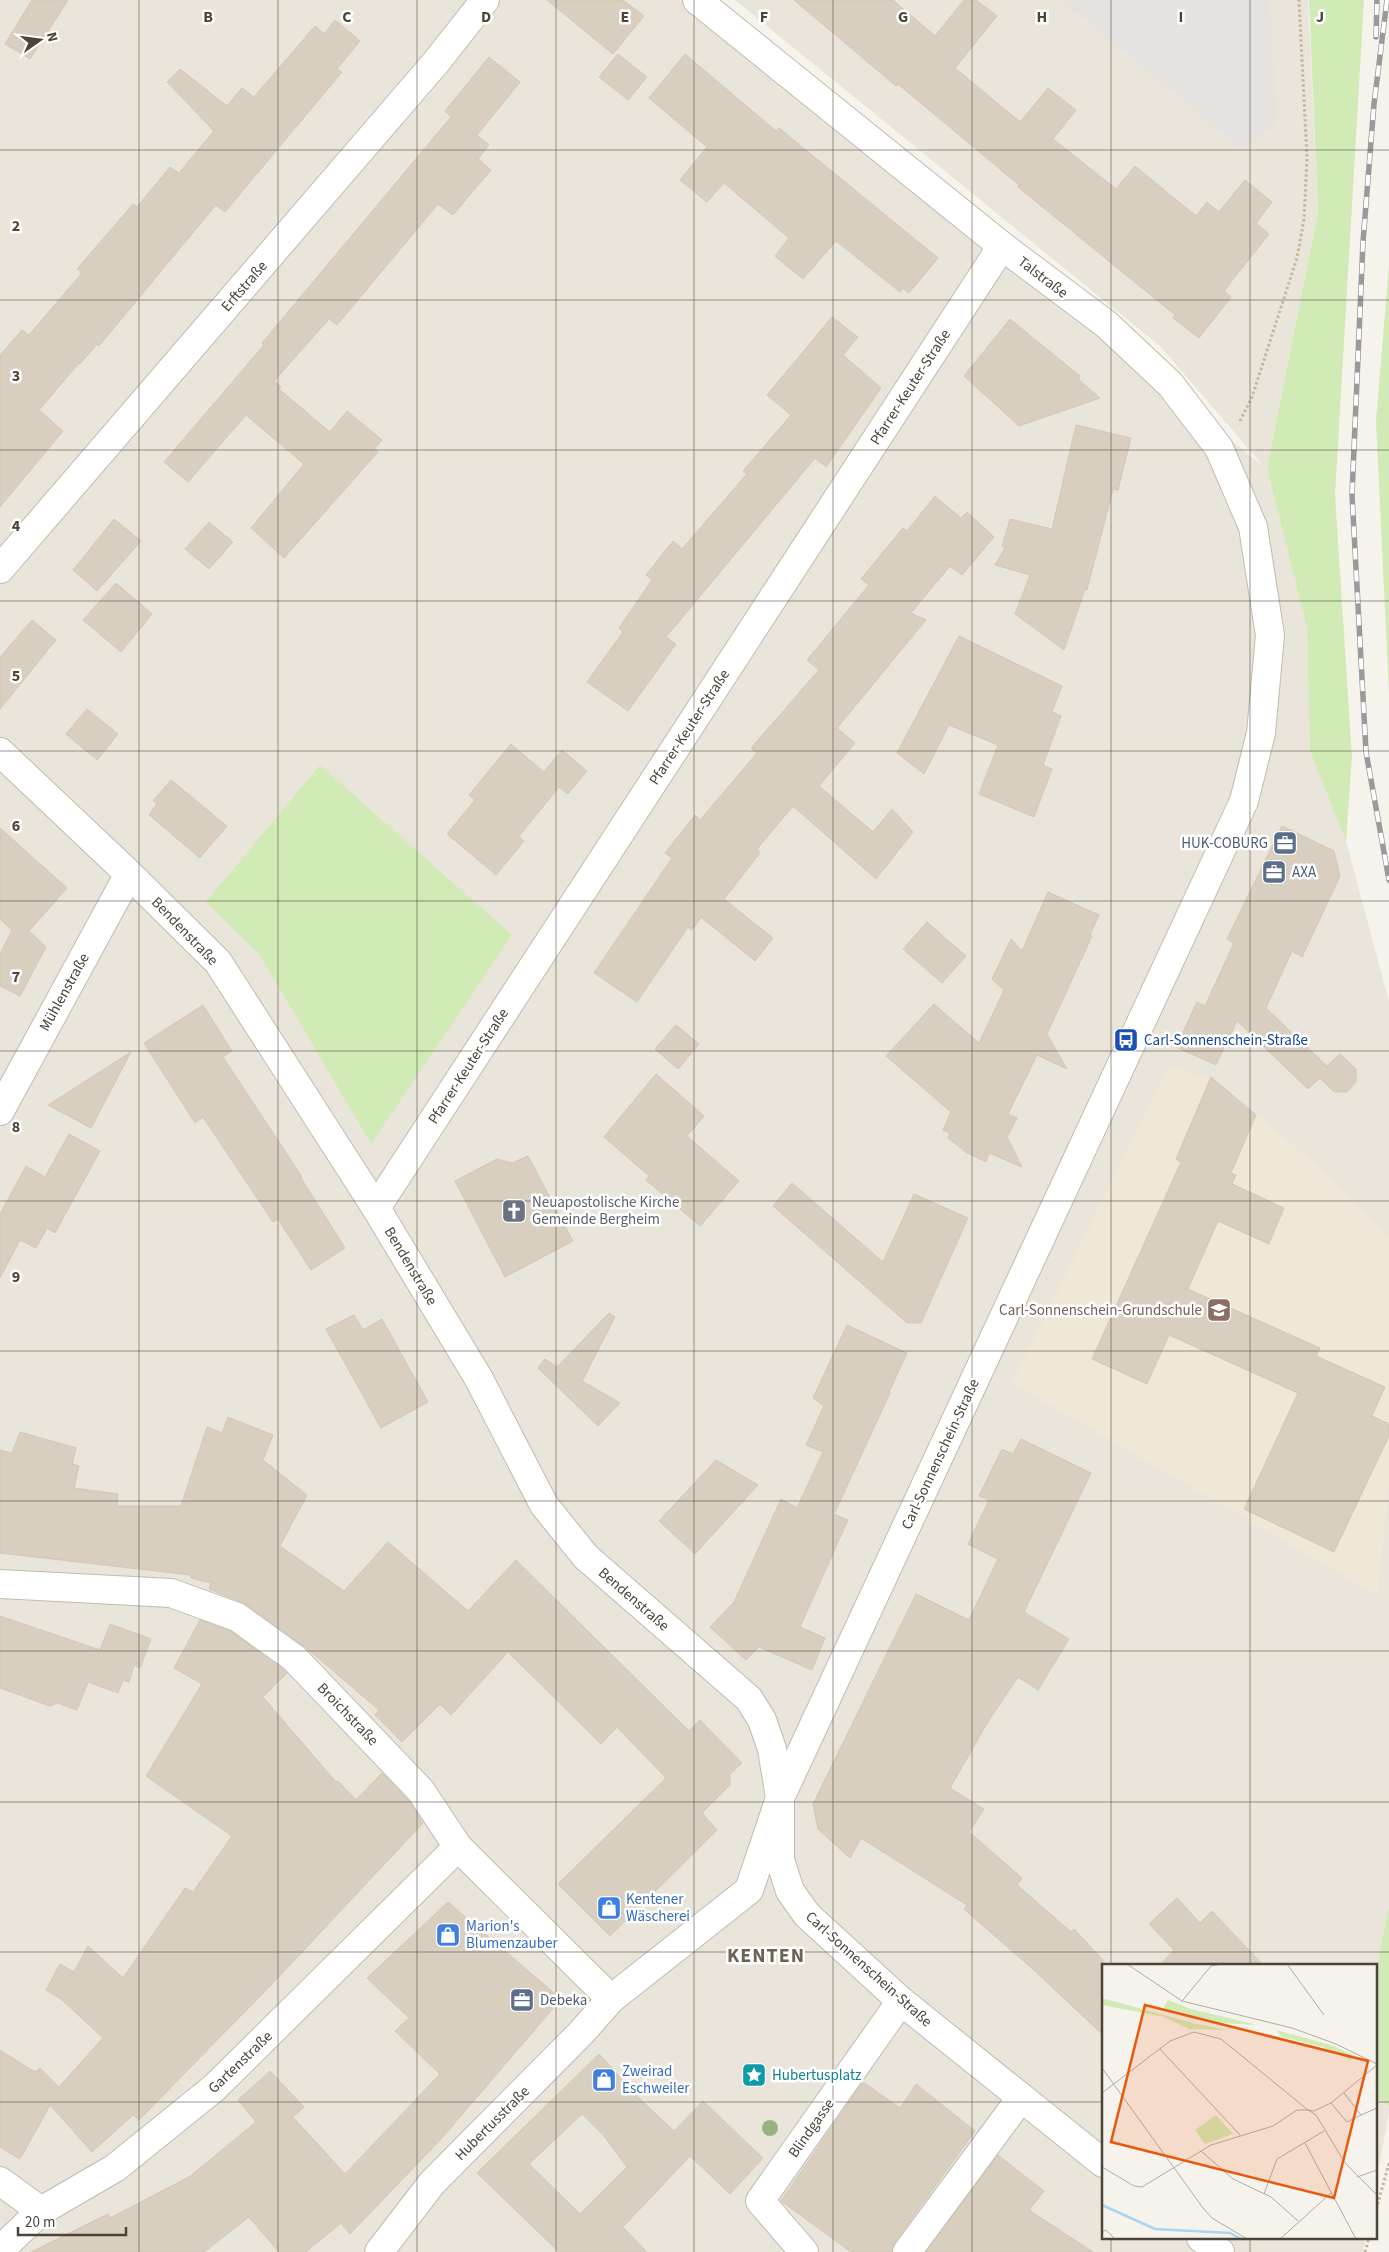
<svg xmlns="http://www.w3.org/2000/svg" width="1389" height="2252" viewBox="0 0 1389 2252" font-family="'Source Sans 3',sans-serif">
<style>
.residential{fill:#eae5da}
.education{fill:#efe8d6}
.green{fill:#d2eab5}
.parking{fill:#e5e3e0}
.building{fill:#d8cfc1;stroke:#d3c7b4;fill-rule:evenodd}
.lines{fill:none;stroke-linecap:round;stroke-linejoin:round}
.minor-casing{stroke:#c2bbae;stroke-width:30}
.tertiary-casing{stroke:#c2bbae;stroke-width:30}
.path{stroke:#c4b79f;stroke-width:3;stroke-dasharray:2.5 2.5;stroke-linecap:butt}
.minor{stroke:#fff;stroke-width:28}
.tertiary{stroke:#fff;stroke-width:28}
.rail-casing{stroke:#9a9a9a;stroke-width:5.5}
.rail{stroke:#fff;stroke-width:4;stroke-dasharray:11;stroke-linecap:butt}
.tree{fill:#97b381}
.grid{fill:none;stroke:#4b4439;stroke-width:1;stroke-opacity:0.55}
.labels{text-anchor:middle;stroke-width:5;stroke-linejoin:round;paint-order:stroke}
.street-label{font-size:15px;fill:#4b4439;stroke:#fff}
.service-label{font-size:15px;fill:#4e5e75;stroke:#fff;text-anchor:start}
.transit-label{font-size:15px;fill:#164399;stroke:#fff;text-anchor:start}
.worship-label{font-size:15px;fill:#5b616d;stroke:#fff;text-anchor:start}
.education-label{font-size:15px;fill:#785e54;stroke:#fff;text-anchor:end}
.shop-label{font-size:15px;fill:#366cbe;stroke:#fff;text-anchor:start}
.culture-label{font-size:15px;fill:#0d838f;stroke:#fff;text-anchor:start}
.district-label{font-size:20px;font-weight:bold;letter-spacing:1px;fill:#6e6250;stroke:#fff}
.inset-river{fill:none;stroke:#a9d4f2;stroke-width:2.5}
.inset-road{fill:none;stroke:#b2ada4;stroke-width:1}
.view{fill:#e8590c;fill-opacity:0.15;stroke:#e8590c;stroke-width:2.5}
.inset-edge{fill:none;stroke:#4b4439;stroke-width:2.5}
.grid-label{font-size:16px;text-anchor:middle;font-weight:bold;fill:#4b4439;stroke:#fff;stroke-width:5;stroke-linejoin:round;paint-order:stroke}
</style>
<rect width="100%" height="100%" fill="#f6f3ec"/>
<path class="residential" d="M0,0H682L1264,467L1161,347L735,0H1308L1318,212L1267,469L1307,628L1310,751L1346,841L1389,1002V1906L1375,1978V1966H1103V2238H1366L1363,2252H0Z
M1389,2081V2113L1375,2187V2082Z"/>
<path class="education" d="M1170,1065L1218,1083L1319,1167L1389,1236V1484L1377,1595L1012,1383Z"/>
<path class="green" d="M1309,0H1364L1335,495L1352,757L1346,841L1310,751L1307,628L1267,469L1318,212Z
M1389,265V695L1376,421Z
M320,765L512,935L371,1144L260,955L206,902Z
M1389,1906V2106L1375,2097V1978Z"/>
<path class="parking" d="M1061,0H1269L1278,123L1243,151Z"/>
<path class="building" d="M32,0H68L30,59L5,44Z
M547,0H623L644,16L613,54Z
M794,0H893L935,36L964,0H976L997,16L955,68L1020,122L1048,88L1076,110L1053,139L1116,189L1135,166L1196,216L1207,202L1219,212L1245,180L1272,202L1256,223L1269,234L1224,291L1231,297L1199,338L1173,318L1175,315L1018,187L1019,185L898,84L896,86Z
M335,20L360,41L337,69L342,72L225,212L216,205L99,346L97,344L80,364L79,363L39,410L63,431L0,507V355L22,330L29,335L82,273L77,269L133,204L137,207L170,167L179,173L214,131L167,82L180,69L227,106L242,88L254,97L315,26L324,34Z
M618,54L647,77L628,100L599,77Z
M685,54L776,131L779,128L938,258L909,293L903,288L900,292L836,241L803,279L775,256L789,238L724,183L707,202L680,180L707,147L649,98Z
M489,57L520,82L477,135L489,145L478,159L491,170L453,215L438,204L337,325L329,319L274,381L281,387L279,389L330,432L347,411L382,440L374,449L378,452L284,558L251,528L304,464L246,415L188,482L164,462L264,345L262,343L451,117L445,111Z
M832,317L858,337L843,355L881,388L826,467L815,458L666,637L676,644L628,711L587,682L623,632L619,628L652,580L646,575L673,541L682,549L747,474L743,471L791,415L767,395Z
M1010,319L1080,376L1078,379L1100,398L1019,426L964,376Z
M1076,425L1131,438L1118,490L1113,489L1087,590L1085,589L1064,650L1015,614L1030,575L995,565L1005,548L1002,546L1010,519L1052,529Z
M935,496L961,518L967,512L994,537L962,575L950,566L911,613L926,620L837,728L855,743L819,786L873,832L892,809L913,832L876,879L793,806L757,849L760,853L724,899L773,938L755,961L701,917L692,930L688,927L637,1002L594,973L672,858L665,853L695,815L700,820L757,753L751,748L819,670L807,660L869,585L861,579L903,528L907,531Z
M114,519L141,541L97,591L73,570Z
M209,522L233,542L209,569L185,549Z
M116,583L152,614L121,652L83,620Z
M32,620L56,640L0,709V657Z
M959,636L1062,686L1052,712L1061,716L1043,765L1052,769L1034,817L979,794L998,745L949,725L924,774L897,753Z
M87,709L118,734L97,760L66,734Z
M511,744L544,772L562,750L587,771L568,794L559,787L519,836L524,841L496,875L447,834L475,800L469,795Z
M171,780L227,826L200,858L149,815L157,804L153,801Z
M1282,826L1334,851L1340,876L1302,957L1292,951L1266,1008L1327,1066L1340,1054L1356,1069V1082L1347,1092H1334L1320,1078L1308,1089L1237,1021L1216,1065L1176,1047L1197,1002L1205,1006L1234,943L1227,939Z
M0,828L67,888L29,931L46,947L20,996L0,986V954L12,930L0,919Z
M1048,892L1099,915L1090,935L1092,936L1047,1034L1067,1069L1037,1055L1008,1114L1017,1118L1007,1137L1022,1167L989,1153L986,1162L967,1153L948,1138L950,1133L943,1130L951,1112L886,1056L934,1004L979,1043L1004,990L992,979L1011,939L1022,951Z
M927,922L966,956L942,983L903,949Z
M203,1005L232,1051L223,1057L302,1177L301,1178L345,1248L311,1270L278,1219L273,1222L203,1117L195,1123L144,1043Z
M676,1025L699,1044L678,1069L655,1049Z
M131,1052L91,1128L48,1105Z
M656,1074L704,1116L687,1136L739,1181L700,1226L646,1180L649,1176L604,1137Z
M1211,1077L1256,1115L1231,1173L1236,1175L1232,1184L1284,1208L1269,1244L1218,1221L1188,1289L1320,1348L1316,1356L1385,1387L1372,1416L1389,1424V1436L1334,1552L1244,1509L1298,1393L1169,1335L1147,1384L1092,1359L1181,1162L1176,1159Z
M69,1134L100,1151L55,1233L47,1228L36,1248L20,1240L0,1278V1214L26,1166L45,1177Z
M528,1156L573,1241L505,1277L455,1181L497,1159L512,1163Z
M792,1183L883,1262L914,1194L968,1218L921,1323H907L773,1206Z
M609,1313L615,1317L582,1381L620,1403L598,1426L538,1368L545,1359L557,1367Z
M354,1315L363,1330L382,1319L428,1402L381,1428L326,1329Z
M847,1325L907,1353L889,1392L890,1393L834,1514L848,1520L800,1627L825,1638L812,1670L759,1647L746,1660L710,1627L734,1602L781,1499L797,1508L823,1452L806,1445L824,1406L813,1398Z
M228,1417L273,1435L263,1460L307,1495L280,1546L344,1591L388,1542L468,1611L516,1560L689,1731L700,1720L742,1763L730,1774V1785L702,1813L717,1830L610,1936L558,1884L666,1778L617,1727L601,1744L508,1652L451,1715L440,1704L402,1742L375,1715L379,1710L303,1645L246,1604L209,1589L211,1583L191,1578V1575L0,1553V1450L12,1453L20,1432L76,1448L72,1464L79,1466L74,1488L118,1494L117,1506H181L207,1427L222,1433Z
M1021,1439L1091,1473L1024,1612L1069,1639L1038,1690L1018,1677L989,1720L950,1788L984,1809L969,1832L1022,1878L1017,1885L1071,1932L1074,1929L1103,1960V2035L1037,1973L964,1909L967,1905L861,1838L850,1858L818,1829L813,1804L916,1594L969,1620L998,1559L968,1544L989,1500L979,1496L1002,1449L1013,1454Z
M716,1460L758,1485L695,1554L659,1521Z
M0,1616L100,1650L110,1624L151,1639L140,1668L134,1665L129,1682L123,1680L118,1693L88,1682L77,1710L58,1703L50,1706L0,1688Z
M200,1620L230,1631L287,1673L263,1697L336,1782L338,1781L356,1800L382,1773L409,1801L423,1823L274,1982L139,2120L133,2115L92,2152L50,2105L20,2159L0,2147V2050L35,2072L40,2068L59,2087L103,2038L61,1999L46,1990L60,1964L74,1972L88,1946L123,1978L185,1888L193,1892L232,1836L146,1776L202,1684L174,1668Z
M1177,1898L1200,1923L1212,1911L1264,1966H1159L1174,1950L1149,1924Z
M448,1902L561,1999L442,2138L350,2234L341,2223L306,2252H279L249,2217L204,2252H31L108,2214L110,2218L189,2177L256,2122L238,2100L270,2071L304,2107L293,2117L345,2174L440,2074L395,2031L409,2018L367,1978Z
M599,2054L640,2099L674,2131L703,2101L763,2158L730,2194L690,2156L623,2227L647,2252H559L477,2173ZM582,2114L603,2135L627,2167L580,2214L529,2164Z
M863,2082L900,2108L916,2084L975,2131L894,2243L892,2252H851L781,2201Z
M998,2155L1044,2191L1029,2210L1093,2252H926Z"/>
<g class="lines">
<defs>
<path id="minor" d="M0,569L437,61L485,0
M0,752L129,874L218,962L376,1208L479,1379L544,1505L586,1557L749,1699L762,1720L772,1749L780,1798L749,1890L611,1999L581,2033L432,2183L379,2252
M0,1111L129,874
M376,1208L1002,246
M0,1584L171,1593L237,1617L294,1658L421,1791L458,1847L611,1999
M0,2181L41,2211
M0,2250L41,2211L115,2168L214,2088L458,1847
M804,2252L760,2201L901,2001
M907,2252L1021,2098"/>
<path id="tertiary" d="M697,0L1002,246L1106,324L1170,384L1219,448L1253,527L1270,635L1261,733L1244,801L780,1798V1860L790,1891L807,1915L901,2001L1103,2163
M1201,2238L1220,2252"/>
</defs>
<use href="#minor" class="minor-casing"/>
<use href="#tertiary" class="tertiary-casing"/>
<path class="path" d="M1240,421L1252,397L1297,258L1304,219L1307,158L1299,0
M1375,2214L1389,2163
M1365,2252L1369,2238"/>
<use href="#minor" class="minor"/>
<use href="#tertiary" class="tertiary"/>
<defs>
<path id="rail" d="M1387,0L1374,104L1363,242L1352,495L1366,752L1389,880
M1376,37L1377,0"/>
</defs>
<use href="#rail" class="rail-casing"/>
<use href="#rail" class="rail"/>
</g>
<circle class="tree" cx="770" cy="2128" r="8"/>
<path class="grid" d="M139,0V2252M278,0V2252M417,0V2252M556,0V2252M694,0V2252M833,0V2252M972,0V2252M1111,0V1966M1250,0V1966M0,150H1389M0,300H1389M0,450H1389M0,601H1389M0,751H1389M0,901H1389M0,1051H1389M0,1201H1389M0,1351H1389M0,1501H1389M0,1651H1389M0,1802H1389M0,1952H1389M0,2102H1103M1375,2102H1389M1111,2238V2252M1250,2238V2252"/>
<defs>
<symbol id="office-square" viewBox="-11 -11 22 22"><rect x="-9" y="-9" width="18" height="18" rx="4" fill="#5c6f8a" stroke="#fff"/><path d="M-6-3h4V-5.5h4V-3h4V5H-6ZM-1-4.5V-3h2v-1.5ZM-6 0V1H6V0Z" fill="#fff"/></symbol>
<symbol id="bus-square" viewBox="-11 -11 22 22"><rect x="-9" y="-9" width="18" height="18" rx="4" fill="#1a4fb4" stroke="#fff"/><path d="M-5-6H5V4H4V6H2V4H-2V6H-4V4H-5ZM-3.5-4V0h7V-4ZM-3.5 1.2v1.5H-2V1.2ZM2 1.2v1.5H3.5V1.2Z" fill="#fff"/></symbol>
<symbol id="church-square" viewBox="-11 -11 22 22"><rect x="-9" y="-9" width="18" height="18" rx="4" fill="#6b7280" stroke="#fff"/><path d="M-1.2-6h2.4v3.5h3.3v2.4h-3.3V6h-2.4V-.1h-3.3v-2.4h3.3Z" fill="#fff"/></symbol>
<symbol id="school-square" viewBox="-11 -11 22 22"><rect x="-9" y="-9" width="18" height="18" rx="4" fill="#8d6e63" stroke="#fff"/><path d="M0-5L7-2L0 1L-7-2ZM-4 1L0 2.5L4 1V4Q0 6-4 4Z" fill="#fff"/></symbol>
<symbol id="shop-square" viewBox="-11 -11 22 22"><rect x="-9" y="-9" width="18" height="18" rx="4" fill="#3f7fe0" stroke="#fff"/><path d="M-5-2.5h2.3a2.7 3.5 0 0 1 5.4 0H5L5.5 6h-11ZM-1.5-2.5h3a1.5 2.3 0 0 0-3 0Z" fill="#fff"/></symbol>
<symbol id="sight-square" viewBox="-11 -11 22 22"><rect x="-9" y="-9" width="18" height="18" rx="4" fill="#0f9aa8" stroke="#fff"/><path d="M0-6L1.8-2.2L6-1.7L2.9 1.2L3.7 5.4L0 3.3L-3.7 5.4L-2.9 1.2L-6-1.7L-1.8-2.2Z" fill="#fff"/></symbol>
</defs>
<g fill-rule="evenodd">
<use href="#office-square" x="1271" y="829" width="28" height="28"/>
<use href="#office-square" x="1260" y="858" width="28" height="28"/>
<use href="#bus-square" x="1112" y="1026" width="28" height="28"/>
<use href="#church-square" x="500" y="1197" width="28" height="28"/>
<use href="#school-square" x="1205" y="1296" width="28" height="28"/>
<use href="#shop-square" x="595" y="1894" width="28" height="28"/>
<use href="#shop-square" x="434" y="1921" width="28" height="28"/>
<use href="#office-square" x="508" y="1986" width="28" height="28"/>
<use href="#sight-square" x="740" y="2061" width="28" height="28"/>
<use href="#shop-square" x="590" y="2066" width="28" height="28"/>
</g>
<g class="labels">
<g class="street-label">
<text transform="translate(1043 277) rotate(37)" y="5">Talstraße</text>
<text transform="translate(244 286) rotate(-49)" y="5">Erftstraße</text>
<text transform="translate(910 387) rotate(-57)" y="5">Pfarrer-Keuter-Straße</text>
<text transform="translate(689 727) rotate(-57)" y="5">Pfarrer-Keuter-Straße</text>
<text transform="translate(185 931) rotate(46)" y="5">Bendenstraße</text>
<text transform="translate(64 992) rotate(-61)" y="5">Mühlenstraße</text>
<text transform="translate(468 1066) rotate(-57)" y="5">Pfarrer-Keuter-Straße</text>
<text transform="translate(411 1266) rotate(59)" y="5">Bendenstraße</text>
<text transform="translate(940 1454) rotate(-65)" y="5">Carl-Sonnenschein-Straße</text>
<text transform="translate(634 1599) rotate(41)" y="5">Bendenstraße</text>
<text transform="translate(348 1714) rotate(46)" y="5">Broichstraße</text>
<text transform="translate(869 1969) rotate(42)" y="5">Carl-Sonnenschein-Straße</text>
<text transform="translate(240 2062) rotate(-44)" y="5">Gartenstraße</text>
<text transform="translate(492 2123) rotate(-45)" y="5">Hubertusstraße</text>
<text transform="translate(811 2128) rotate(-55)" y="5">Blindgasse</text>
</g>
<g class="service-label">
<text x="1268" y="848" text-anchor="end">HUK-COBURG</text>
<text x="1292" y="877">AXA</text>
<text x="540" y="2005">Debeka</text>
</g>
<g class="transit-label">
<text x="1144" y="1045">Carl-Sonnenschein-Straße</text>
</g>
<g class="worship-label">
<text x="532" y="1207">Neuapostolische Kirche<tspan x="532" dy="17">Gemeinde Bergheim</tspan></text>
</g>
<g class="education-label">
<text x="1202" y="1315">Carl-Sonnenschein-Grundschule</text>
</g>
<g class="shop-label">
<text x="626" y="1904">Kentener<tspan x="626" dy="17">Wäscherei</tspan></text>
<text x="466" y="1931">Marion's<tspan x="466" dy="17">Blumenzauber</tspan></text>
<text x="622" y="2076">Zweirad<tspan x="622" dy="17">Eschweiler</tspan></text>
</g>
<g class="culture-label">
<text x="772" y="2080">Hubertusplatz</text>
</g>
<g class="district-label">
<text x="766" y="1962">KENTEN</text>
</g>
</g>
<g transform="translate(1102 1964)">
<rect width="275" height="275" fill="#f6f3ec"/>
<path d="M0,34L91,59L125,66L87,65L62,53L0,41ZM66,36L89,45L156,61L117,59L85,53L61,45ZM174,66L229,81L253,92L248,96L221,83L180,73ZM114,151L131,170L103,180L93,166Z" fill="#d2eab5"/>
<path class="inset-river" d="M0,241L53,265L128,269L139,275"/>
<path class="inset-road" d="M25,0L80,37L190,64L234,80L275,100M185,0L222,51M80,37L109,2L120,0M58,85L138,171M0,104L101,244L110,254L145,275M0,129L68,77L92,68L119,75L206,146L212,147L229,139L275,101M229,139L245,158L259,151L242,129M259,151L275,144M203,179L254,275M99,187L131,215L169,233L196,257M0,203L32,222L40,223L109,181L171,162L195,146H206L214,151L243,199L275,231M255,213L275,206M162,230L175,195L222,167M0,268L4,266L13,275M178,275L229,229"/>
<path class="view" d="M43,41L266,97L232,234L9,178Z"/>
<rect width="275" height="275" class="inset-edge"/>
</g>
<g class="grid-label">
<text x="208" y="22">B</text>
<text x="347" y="22">C</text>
<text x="486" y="22">D</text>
<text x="625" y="22">E</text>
<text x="764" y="22">F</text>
<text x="903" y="22">G</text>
<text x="1042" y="22">H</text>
<text x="1181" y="22">I</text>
<text x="1320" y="22">J</text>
<text x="16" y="231">2</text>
<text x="16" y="381">3</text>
<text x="16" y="531">4</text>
<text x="16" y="681">5</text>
<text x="16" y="831">6</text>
<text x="16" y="982">7</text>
<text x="16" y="1132">8</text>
<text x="16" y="1282">9</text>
</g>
<g transform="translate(40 40) rotate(76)" stroke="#ffffff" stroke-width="4" paint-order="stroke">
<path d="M0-4L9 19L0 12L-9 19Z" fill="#4b4439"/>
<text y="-8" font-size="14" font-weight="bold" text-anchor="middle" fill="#4b4439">N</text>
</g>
<path d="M18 2227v8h108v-8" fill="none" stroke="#4b4439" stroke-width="2.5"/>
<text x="25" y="2227" font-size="15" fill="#4b4439" stroke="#ffffff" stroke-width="4" paint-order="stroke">20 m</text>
</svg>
